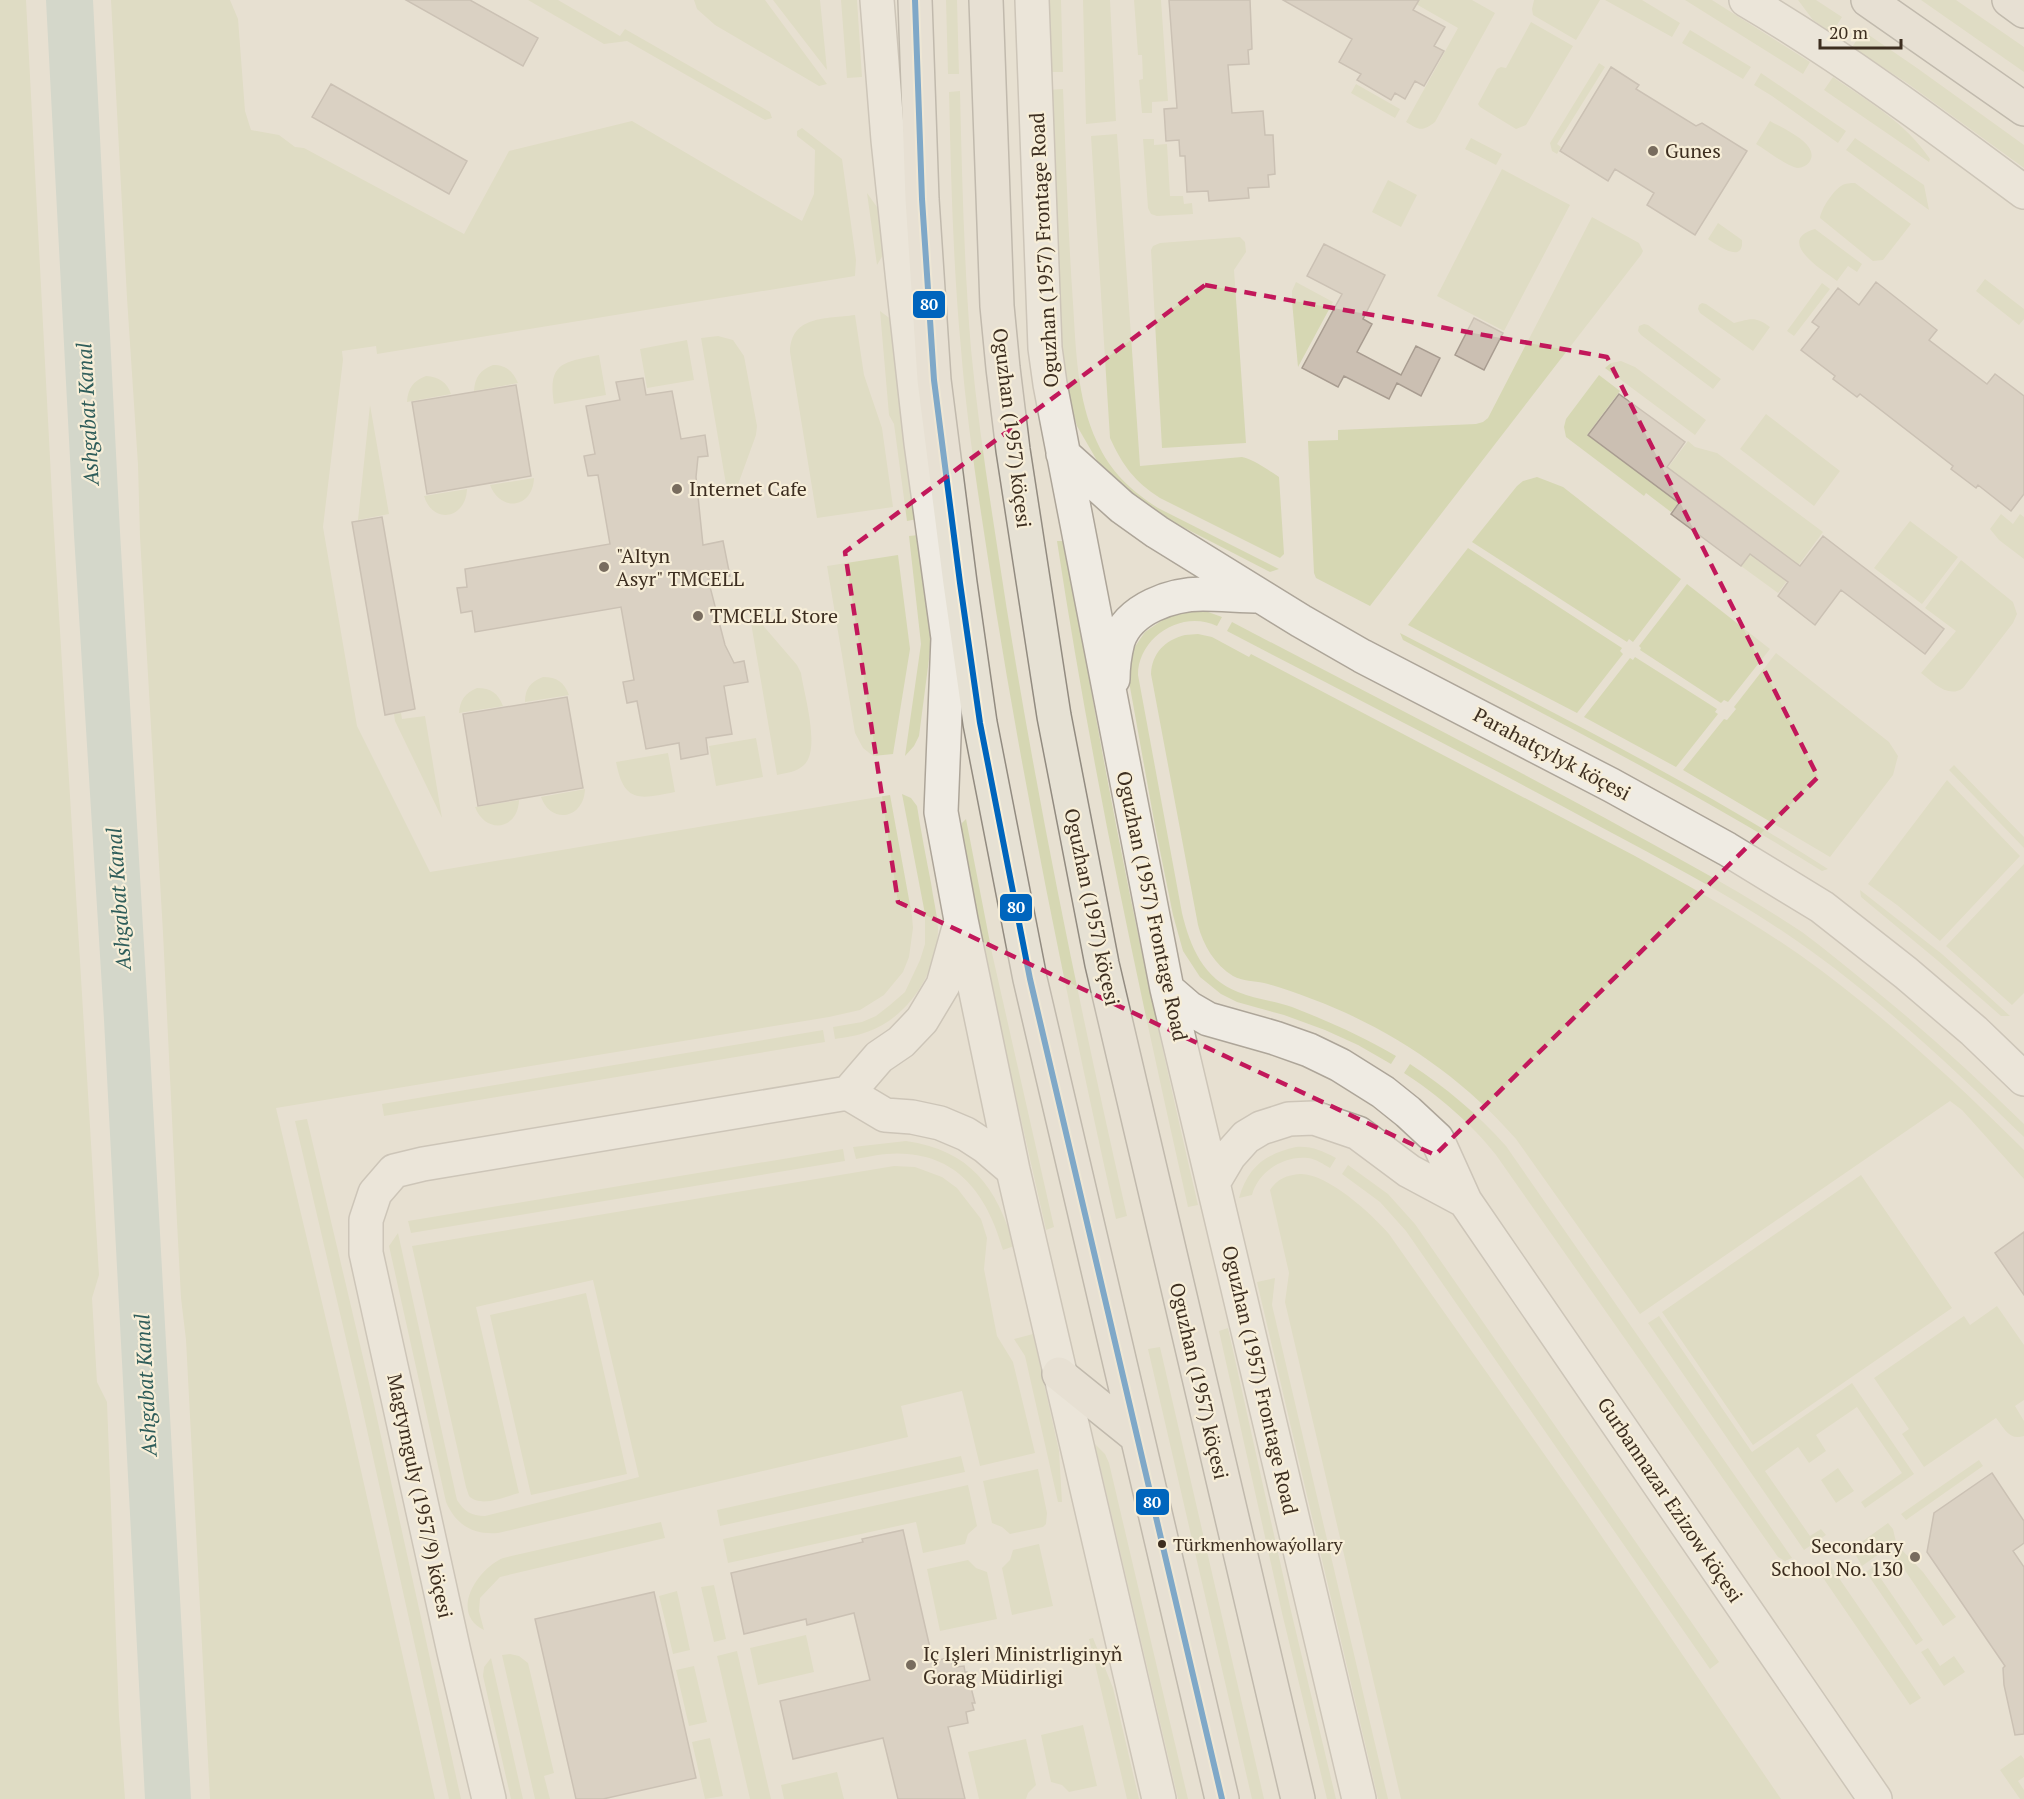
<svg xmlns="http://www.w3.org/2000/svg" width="2024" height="1799" viewBox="0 0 2024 1799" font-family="'PT Serif',serif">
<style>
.green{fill:#d6d7b3}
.water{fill:#bcccc2}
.building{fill:#cbbfb2;stroke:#a89c90;stroke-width:1.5}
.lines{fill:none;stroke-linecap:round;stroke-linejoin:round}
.minor-casing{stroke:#ada599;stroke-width:36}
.major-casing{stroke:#928b80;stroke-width:36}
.minor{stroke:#efebe3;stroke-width:33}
.major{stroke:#e6e1d4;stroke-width:33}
.bus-1-casing{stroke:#f7eed8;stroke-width:10}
.bus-1{stroke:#0065bd;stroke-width:6}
.marked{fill:none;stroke:#c2185b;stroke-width:4.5;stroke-dasharray:12 8;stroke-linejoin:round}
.poi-dot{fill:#786c5e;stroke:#f7eed8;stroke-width:2}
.bus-dot{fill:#3d2e20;stroke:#f7eed8;stroke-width:2}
.labels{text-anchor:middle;stroke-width:4.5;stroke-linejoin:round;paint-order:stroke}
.bus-label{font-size:18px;fill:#3d2e20;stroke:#f7eed8;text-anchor:start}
.poi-label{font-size:20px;fill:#3d2e20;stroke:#f7eed8;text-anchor:start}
.street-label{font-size:20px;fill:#3d2e20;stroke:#f7eed8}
.water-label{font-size:21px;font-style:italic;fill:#2f5d5a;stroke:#f7eed8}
.line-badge{stroke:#f7eed8;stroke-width:2}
.badge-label{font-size:16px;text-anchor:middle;font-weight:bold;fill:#fff}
</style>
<rect width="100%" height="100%" fill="#e7e0d1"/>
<path class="green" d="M0,0H26L53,515L99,1275L92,1298L97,1382L107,1402L119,1716L125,1799H0Z
M111,0H230L238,19L245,111L251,130L279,135L295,147L304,148L464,234L509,151L632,121L802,221L814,194L815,150L797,136V131L802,128L842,159L856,260L855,276L377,354L376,346L342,351L343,360L323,527L357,726L430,872L890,795L912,916L913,928L909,957L903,972L884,995L860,1010L829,1017L276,1108L346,1404L435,1799H210L186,1340L181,1298L177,1222L163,933L140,537L138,465L127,298Z
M528,0H558L620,36L625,29L770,112L772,118L765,120L627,41L604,44Z
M694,0H765L827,84L819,86L715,25L697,9Z
M773,0H820L827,70Z
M841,0H857L862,77L847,78Z
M946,0H957L959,74H948Z
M1046,0H1061L1063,72H1048Z
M1083,0H1110L1116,121L1086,124Z
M1134,0H1161L1168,101L1152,102V113H1142L1139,80L1143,79L1142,55H1138Z
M1409,0H1472L1495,13L1435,122C1422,132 1419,130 1406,122L1458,28Z
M1534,0H1600L1576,40L1533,15L1532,9Z
M1605,0H1642L1680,23L1672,37Z
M1685,0H1712L1810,62L1803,74Z
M1798,0H1816L1842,17L1832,33L1813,20Z
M1921,0H1956L2024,47V72Z
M1531,22L1573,46L1526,125L1516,129L1480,107L1478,104L1497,69L1501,67L1506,68Z
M1690,30L1751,67L1743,79L1682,43Z
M1863,31L1917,68L2024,145V168L1907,83L1852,47Z
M1599,63L1605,67L1557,144L1561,147L1557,154L1552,151L1550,143Z
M1761,73L1846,131L1838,143L1772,96L1754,85Z
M1833,77C1869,102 1906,123 1930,159L1929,162L1824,90Z
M1356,84L1400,109L1395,118L1351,93Z
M1063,89C1066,161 1068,232 1073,303C1076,350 1077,399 1097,442C1110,471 1131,491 1158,508L1279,569L1270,572L1142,506L1099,464L1077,426L1067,393L1061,344L1048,90Z
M960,91C962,177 964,263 971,349C979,434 993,519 1006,604C1039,810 1081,1013 1127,1216L1116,1219C1071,1017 1029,815 996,611C983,524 968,437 961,349C953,264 951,178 949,92Z
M1770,121C1782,128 1820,144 1810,161C1808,165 1802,168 1798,168C1788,167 1766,150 1756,144Z
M1117,134L1140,466L1242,457C1255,460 1268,470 1279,477L1284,554L1280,558L1160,498C1134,481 1123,466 1110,438L1091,136Z
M1471,138L1502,154L1496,165L1465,149Z
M1855,138L1924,185L1929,210L1846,150Z
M1143,139H1154V145L1167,144L1170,196H1183L1184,204L1192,203L1193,214L1157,216L1151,214L1148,208Z
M1502,169L1570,205L1504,331L1437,296Z
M1388,180L1417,195L1401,227L1372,212Z
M1855,183L1911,224L1883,260L1873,261L1820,218C1821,209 1833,191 1841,186C1845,183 1851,183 1855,183Z
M867,193L882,214L886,250L877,265Z
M1592,217L1639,243L1643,251L1641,255L1370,606L1316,578L1314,573L1308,441L1338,440V430L1476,424L1483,422L1488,418Z
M1718,223L1742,240C1744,265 1717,245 1708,239Z
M1815,229L1862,264L1857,272L1848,266L1837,281C1824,271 1774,241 1815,229Z
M1240,237L1245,242L1246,252L1234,270L1246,443L1162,448L1151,250L1153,246L1160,243Z
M1985,279L2024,309V319L2019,325L1976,291Z
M1296,282L1333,302L1298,367L1292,301V291Z
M1822,283L1830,289L1794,336L1787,331Z
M1702,303L1706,304L1734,323C1751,319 1755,316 1770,327L1753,351L1700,313L1698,309L1699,305Z
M880,311L892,320L917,519L907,521L894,424L889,415Z
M855,315L864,375L882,428L893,507L817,518L790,352C791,315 826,319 855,315Z
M1644,324L1648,325L1721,379L1713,389L1641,335L1638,331L1639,326Z
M718,336L733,340L744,356L757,426L756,435L736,490L733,495L728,496L701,338Z
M687,340L694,380L647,388L640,349Z
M599,355L606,395L554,404C547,362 564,362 599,355Z
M1621,361L1635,367L1706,420L1695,435L1605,368L1611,363Z
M493,365C506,365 513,371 518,383L474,391C475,377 480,370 493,365Z
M1599,375L1620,391L1587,435L1655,485L1688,441L1695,447L1717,453L1823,532L1778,593L1741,566L1750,554L1769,568L1781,551L1692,485L1671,512L1646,493L1644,496L1566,437L1564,427L1566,419Z
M426,376C439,377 447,382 451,394L407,402C408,388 413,381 426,376Z
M370,405L389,514L358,520Z
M1766,414L1840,471L1814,506L1740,449Z
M1537,477L1563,487L1681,579L1633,642L1629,639L1627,642L1472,542L1517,486L1523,481Z
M534,478C533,508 501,513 490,485Z
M467,489C466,519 433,525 424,496Z
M2001,514L2013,524L2020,514L2024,517V559L1999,540L1990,529Z
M1910,521L1958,557L1922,604L1874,568Z
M919,535L932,636L919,736L914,746L905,756L921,644L909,536Z
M1057,541H1063L1071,568C1104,782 1149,994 1198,1205L1188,1207C1138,986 1091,765 1057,541Z
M1468,548L1622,648L1620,651L1623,654L1577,713L1408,625Z
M898,555L910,649L893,754L873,756L863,748L855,733L827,566Z
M1961,560L2013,602L2017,614L2013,623L1963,688C1948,699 1933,682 1921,673L1956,631L1925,608Z
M1687,584L1770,649L1728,702L1724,700L1721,703L1640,650L1641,648L1639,646Z
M1195,611L1208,612L1222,617L1217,626C1182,609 1138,637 1138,675L1182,913C1190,947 1204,979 1238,992C1255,999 1274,1001 1292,1007C1328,1021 1362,1036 1396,1056L1391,1064L1358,1045L1325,1030L1284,1015L1237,1002L1221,994L1200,977L1183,951L1173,915L1155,826L1128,676L1134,648L1145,632L1164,619L1177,614Z
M755,616L797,665L801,673C804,694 821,750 804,765C797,772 786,773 777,775L750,617Z
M1232,622C1356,687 1482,751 1605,818C1672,855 1739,890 1802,932C1824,948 1844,965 1865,982C1921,1027 1973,1074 2024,1124V1137C1953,1068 1879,998 1797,941C1734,897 1666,862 1599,826C1476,759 1351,696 1227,631Z
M1400,633C1544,708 1691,781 1828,869L1822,871C1687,787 1544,714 1403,640Z
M1185,635L1198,634L1212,637L1249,657L1251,654L1635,856C1691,887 1747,918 1800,955C1880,1012 1954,1080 2024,1150V1179L1962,1110L1950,1101L1640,1314L1516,1139C1461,1076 1390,1028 1312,999C1296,993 1280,987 1264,983C1254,981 1243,981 1233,976C1215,965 1203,945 1198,925L1151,674C1152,653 1165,640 1185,635Z
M1776,653L1889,742L1898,756L1893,775L1830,857L1683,770L1724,719L1727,720L1736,709L1734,707Z
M1635,657L1717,709L1715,712L1718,714L1676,767L1584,717L1630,658L1633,660Z
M543,677C557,677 564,682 569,695L525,702C525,689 530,682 543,677Z
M477,688C491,688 498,693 503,706L459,713C460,700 465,693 477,688Z
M401,713L402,719L425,716L442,818L395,721L394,714Z
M756,738L763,777L716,786L709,746Z
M668,753L675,792C640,799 624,804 616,762Z
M1954,765L2024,837V848L1949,770Z
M1947,780L2020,856L1940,941L1897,905L1868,884Z
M585,789C584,819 551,825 541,797Z
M902,794L911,798L917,806C921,832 926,857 931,883C933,898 937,913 938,928C938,972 908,1018 867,1032C857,1036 846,1037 835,1039L833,1027L862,1022L876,1016L890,1005L905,992L920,960L925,944V914Z
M519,800C518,830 486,835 475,807Z
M966,819L992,953L1054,1227L1046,1230L984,955L962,840V823Z
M2024,864V993L2012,1005L1946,946Z
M1860,890L1942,954L2010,1016H2001L1937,960L1861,897Z
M823,1030L825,1042L384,1116L382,1104Z
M1410,1064C1445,1087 1478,1114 1506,1146L1792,1558L1785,1561L1778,1557L1496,1155C1472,1124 1438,1095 1404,1073Z
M307,1119L373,1400L461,1799H449L361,1403L295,1121Z
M906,1141C970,1150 997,1187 1014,1246L1003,1250C989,1201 963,1158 907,1154C890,1152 872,1156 856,1159L853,1147Z
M1296,1147C1312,1146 1322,1151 1336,1158L1330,1168C1323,1164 1316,1159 1308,1158C1284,1155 1258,1172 1252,1195L1239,1198C1248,1167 1265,1154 1296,1147Z
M843,1149L845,1161L411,1233L408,1221Z
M1348,1165L1388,1194L1415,1224L1719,1662L1710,1669L1406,1231L1380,1202L1342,1174Z
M894,1166L915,1167L942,1177L957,1188L981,1219L987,1238L984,1269L997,1336L1013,1362L1035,1453L980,1466L962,1391L901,1406L908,1437L498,1533C473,1535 456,1525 446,1502L389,1246L398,1233L457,1500C464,1511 471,1516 485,1516L639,1477L593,1280L476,1307L519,1493C504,1497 481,1508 469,1496L466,1487L412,1246Z
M1300,1174C1327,1173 1372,1214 1389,1234L1585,1512L1781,1799H1401L1285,1302L1289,1273L1270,1190C1277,1179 1287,1175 1300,1174Z
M1861,1175L1952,1308L1753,1445L1662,1312Z
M1275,1278L1272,1305L1388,1799H1378L1257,1282Z
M586,1293L627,1474L531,1495L490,1315Z
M1997,1306L2024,1345V1400L2015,1406L2024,1421V1436C2009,1441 2004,1428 1996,1418L1924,1467L1902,1434L1909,1429L1874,1378L1964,1316L1970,1325Z
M1659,1316L1752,1452L1852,1383L1914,1474L1865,1508L1861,1502L1902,1473L1857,1407L1816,1435L1826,1451L1809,1463L1798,1447L1765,1471L1810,1536L1821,1529L1826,1535L1804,1550L1648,1323Z
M1228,1328L1291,1611L1336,1799H1327L1282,1613L1219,1331Z
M1033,1334L1059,1451L1062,1502H1058L1025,1356L1014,1339Z
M1160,1347L1264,1799H1252L1148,1349Z
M1095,1444L1105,1454L1109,1463L1188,1799H1178Z
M961,1456L965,1472L720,1526L717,1510Z
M1979,1460L1983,1466L1906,1520L1901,1514Z
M1838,1468L1854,1491L1836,1503L1821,1480Z
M1038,1469L1047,1513L1046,1524L1043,1527L1010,1534L1002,1527L992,1523L983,1481Z
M968,1485L977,1526L968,1534L965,1544L923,1553L916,1522L728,1563L723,1539Z
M661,1522L665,1538L500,1577L480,1598L479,1611L484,1630C449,1613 477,1569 503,1558Z
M1888,1523L1893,1529L1896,1542L1862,1566L1855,1554L1856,1546Z
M1039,1544L1053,1606L1012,1615L1002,1568L1010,1560L1013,1550Z
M1900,1548L1923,1572L1956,1617L1943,1626L1893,1553Z
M968,1560L976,1568L987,1572L997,1619L940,1631L927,1569Z
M1828,1562L1921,1698L1910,1705L1817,1569Z
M1873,1567L1923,1640L1916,1645L1866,1572Z
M714,1585L726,1639L714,1642L701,1587Z
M677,1591L690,1650L673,1654L659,1596Z
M806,1635L814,1672L758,1685L750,1648Z
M1093,1638L1113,1688L1139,1799H1127L1089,1639Z
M1928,1648L1940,1666L1954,1656L1965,1672L1944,1686L1921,1652Z
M737,1651L771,1799H750L717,1656Z
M510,1654L519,1656L528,1663L554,1773L544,1776L550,1799H535L502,1655Z
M491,1658L523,1799H511L483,1676L484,1667Z
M694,1666L707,1722L689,1726L676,1670Z
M1083,1725L1097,1786L1069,1792L1062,1785L1051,1782L1041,1735Z
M710,1738L723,1796L705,1799L692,1742Z
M1026,1739L1036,1785L1028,1793L1026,1799H979L968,1752Z
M2021,1755L2024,1759V1777L2018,1781L2024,1790V1799H2020L2000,1770Z
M837,1772L844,1799H784L781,1785Z"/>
<path class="water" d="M46,0H93L120,532L148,1014L191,1799H145L104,1020L74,535Z"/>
<path class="building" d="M406,0H470L538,38L523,66Z
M1169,0H1250L1252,49L1248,50L1249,64L1228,65L1232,113L1263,111L1265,135H1273L1275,174L1268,175L1269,187L1248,188L1249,198L1209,201L1208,191L1187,192L1185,156H1180L1179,140L1166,141L1164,109L1177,108Z
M1283,0H1419L1413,10L1445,27L1434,46L1444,51L1424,86L1415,81L1405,99L1395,93L1391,100L1357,80L1361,74L1339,62L1352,39Z
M1611,67L1639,85L1636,89L1696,126L1702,123L1747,151L1695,235L1647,205L1654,193L1615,169L1608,181L1560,151Z
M331,84L467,161L449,194L312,117Z
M1324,244L1385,275L1363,319L1372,324L1357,352L1401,375L1416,346L1440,358L1421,396L1397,383L1389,399L1344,376L1338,387L1302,368L1342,294L1307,276Z
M1876,282L1937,330L1929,340L1987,384L1995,374L2024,396V494L2011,511L1978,485L1976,488L1951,469L1953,466L1860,394L1857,397L1833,379L1835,376L1801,350L1819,327L1812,322L1838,288L1859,305Z
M1474,318L1503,333L1484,370L1455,355Z
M643,378L646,395L672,391L681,439L705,435L708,456L698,457L696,477L703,545L723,541L730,576L708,579L725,645L734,663L744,661L748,682L724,686L732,734L706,738L708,754L681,759L679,743L646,749L637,701L627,703L623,682L634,680L621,607L475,632L472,611L461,613L457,588L467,587L465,569L610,544L598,475L588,476L584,456L595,454L586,406L620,400L616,382Z
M516,385L531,476L427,494L412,402Z
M1619,394L1685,442L1667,467L1800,566L1823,536L1944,629L1925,654L1841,590L1815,625L1778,596L1788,582L1750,554L1741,566L1671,514L1679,503L1588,435Z
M382,517L415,709L385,715L352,522Z
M567,697L583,788L478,806L463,714Z
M2024,1232V1295L1995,1253Z
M1992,1473L2024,1521V1543L2013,1551L2024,1567V1734L2015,1735L2004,1685L2003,1668L2005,1666L1927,1552L1934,1513Z
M903,1530L933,1661L953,1657L956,1667L964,1666L965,1672H967L975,1703H972L974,1710L966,1712L968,1723L948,1727L965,1799H898L883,1738L793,1759L780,1701L870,1680L854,1613L807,1625L806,1619L744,1634L731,1573L863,1542L862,1539Z
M654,1592L696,1778L603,1799H576L535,1619Z"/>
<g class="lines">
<defs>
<path id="minor" d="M877,0L888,140L903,282L921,443L948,638L941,812L961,920L1013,1170L1159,1799
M1032,0L1045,348L1050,384L1167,989L1359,1799
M1746,0C1843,57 1934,125 2024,192
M1063,454L1122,507L1157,532L1301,621L1362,656L1611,785L1727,849L1822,907L1906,973L1974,1031L2024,1079
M1113,679C1113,666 1115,653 1118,641C1129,608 1172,594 1203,594C1222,594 1241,596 1260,596
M1167,989L1189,1008L1208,1019L1275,1038L1309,1050L1340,1065L1383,1092L1408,1112L1437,1139L1465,1201L1875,1799
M848,1093L879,1057L901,1042L922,1020L943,985L960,924
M1213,1183L1229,1156L1246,1137L1261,1128L1289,1119L1314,1118L1358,1133L1409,1171L1465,1201
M489,1799L454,1652L366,1253V1220L375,1193L394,1171L423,1164L848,1093L885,1115L912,1117L940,1123L966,1134L986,1147L1013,1170"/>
<path id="major" d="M915,0L922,199L934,380L960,583L980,723L1030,979L1222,1799
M986,0L997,306L1003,368L1013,450L1054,716L1102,964L1298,1799
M1868,0L2024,109
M2009,0L2024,11
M1059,1374L1136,1436"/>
</defs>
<use href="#minor" class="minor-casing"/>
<use href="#major" class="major-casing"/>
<use href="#minor" class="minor"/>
<use href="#major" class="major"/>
<defs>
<path id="bus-1" d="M915,0L922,199L934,380L960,583L980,723L1030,979L1222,1799"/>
</defs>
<use href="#bus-1" class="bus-1-casing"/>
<use href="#bus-1" class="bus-1"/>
</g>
<path d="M0 0H2024V1799H0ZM1205,285L1607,357L1818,777L1435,1155L898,902L845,552Z" fill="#e7e0d1" fill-opacity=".55" fill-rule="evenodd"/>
<path class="marked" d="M1205,285L1607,357L1818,777L1435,1155L898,902L845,552Z"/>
<g class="poi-dot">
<circle cx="1653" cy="151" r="6"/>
<circle cx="677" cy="489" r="6"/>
<circle cx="604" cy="567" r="6"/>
<circle cx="698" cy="616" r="6"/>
<circle cx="1915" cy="1557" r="6"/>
<circle cx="911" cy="1665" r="6"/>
</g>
<circle class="bus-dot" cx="1162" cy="1544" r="5"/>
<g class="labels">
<g class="bus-label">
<text x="1173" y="1551">Türkmenhowaýollary</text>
</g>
<g class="poi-label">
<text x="1665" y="158">Gunes</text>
<text x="689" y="496">Internet Cafe</text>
<text x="616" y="563">"Altyn<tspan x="616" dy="23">Asyr" TMCELL</tspan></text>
<text x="710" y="623">TMCELL Store</text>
<text x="1903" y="1553" text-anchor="end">Secondary<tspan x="1903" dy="23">School No. 130</tspan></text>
<text x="923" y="1661">Iç Işleri Ministrliginyň<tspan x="923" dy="23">Gorag Müdirligi</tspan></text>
</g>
<g class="street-label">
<text transform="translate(1044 250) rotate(-93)" y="7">Oguzhan (1957) Frontage Road</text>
<text transform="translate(1012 428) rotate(83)" y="7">Oguzhan (1957) köçesi</text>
<text transform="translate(1552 754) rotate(28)" y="7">Parahatçylyk köçesi</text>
<text transform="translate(1152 906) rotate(78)" y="7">Oguzhan (1957) Frontage Road</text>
<text transform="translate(1092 907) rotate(78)" y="7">Oguzhan (1957) köçesi</text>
<text transform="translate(1260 1380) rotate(77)" y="7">Oguzhan (1957) Frontage Road</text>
<text transform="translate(1199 1381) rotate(77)" y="7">Oguzhan (1957) köçesi</text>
<text transform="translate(420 1496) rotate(78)" y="7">Magtymguly (1957/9) köçesi</text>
<text transform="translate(1670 1500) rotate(56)" y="7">Gurbannazar Ezizow köçesi</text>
</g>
<g class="water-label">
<text transform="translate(88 414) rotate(-93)" y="7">Ashgabat Kanal</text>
<text transform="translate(119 899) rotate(-94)" y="7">Ashgabat Kanal</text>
<text transform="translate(146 1385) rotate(-93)" y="7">Ashgabat Kanal</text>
</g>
</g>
<g class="line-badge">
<rect x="912" y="290" width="34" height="29" rx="6" fill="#0065bd"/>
<rect x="999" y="893" width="34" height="29" rx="6" fill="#0065bd"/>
<rect x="1135" y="1488" width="35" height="28" rx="6" fill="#0065bd"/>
</g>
<g class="badge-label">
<text x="929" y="310">80</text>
<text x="1016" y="913">80</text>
<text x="1152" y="1508">80</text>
</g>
<path d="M1820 39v9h81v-9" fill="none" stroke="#3d2e20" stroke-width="3"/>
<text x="1829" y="39" font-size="18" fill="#3d2e20" stroke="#f7eed8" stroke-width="4.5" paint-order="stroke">20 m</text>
</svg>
